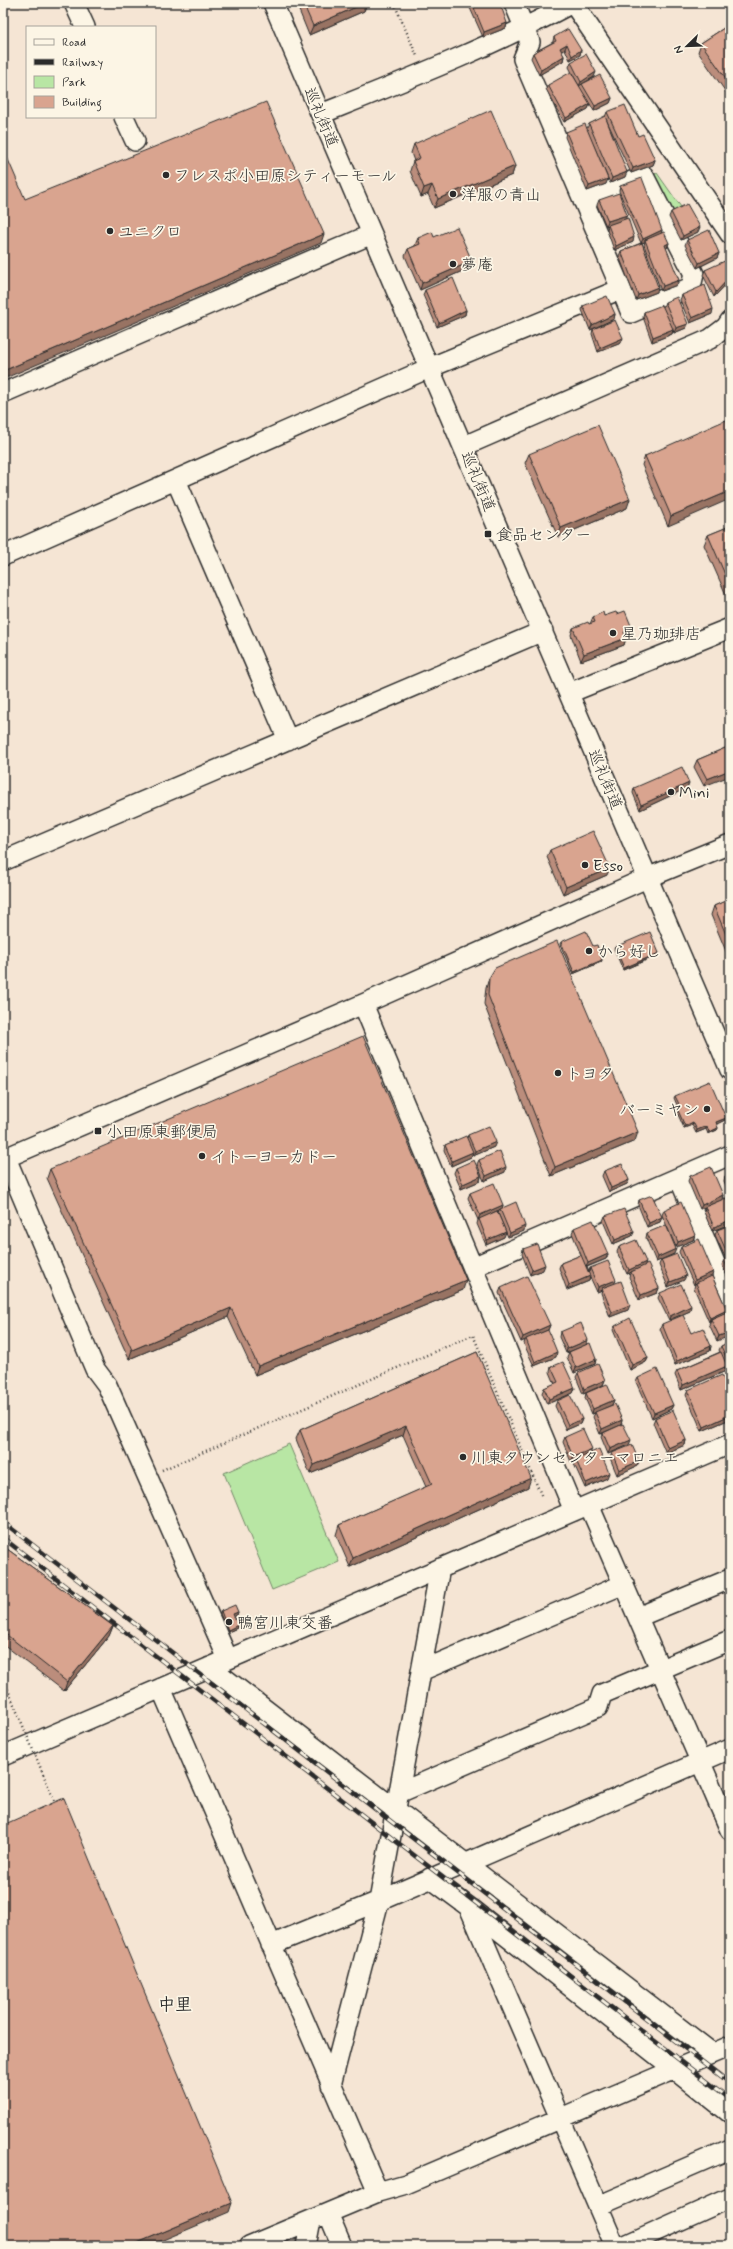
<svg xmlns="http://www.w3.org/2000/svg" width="733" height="2249" viewBox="0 0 733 2249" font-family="Mynerve,'Klee One',sans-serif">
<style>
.green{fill:#b8e6a4;stroke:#728868}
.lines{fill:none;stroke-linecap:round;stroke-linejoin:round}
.minor-casing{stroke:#2b2b2b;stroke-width:22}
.path{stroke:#2b2b2b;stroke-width:2.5;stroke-dasharray:1 3;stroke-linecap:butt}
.minor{stroke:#fcf5e5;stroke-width:19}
.rail-casing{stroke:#2b2b2b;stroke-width:4.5}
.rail{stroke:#fcf5e5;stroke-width:3;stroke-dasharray:9;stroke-linecap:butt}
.path-bridge{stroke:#2b2b2b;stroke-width:2.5;stroke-dasharray:1 3;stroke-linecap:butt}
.wall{fill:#bb8d7b;stroke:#2b2b2b}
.shaded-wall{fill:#987364;stroke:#2b2b2b}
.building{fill:#d9a48f;stroke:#2b2b2b}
.poi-dot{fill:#2b2b2b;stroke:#fcf5e5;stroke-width:1.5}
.labels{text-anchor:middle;stroke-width:3.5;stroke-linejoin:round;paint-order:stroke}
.street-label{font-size:16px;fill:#2b2b2b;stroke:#fcf5e5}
.poi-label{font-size:16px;fill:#2b2b2b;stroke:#fcf5e5;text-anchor:start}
.neighbourhood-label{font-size:17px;font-weight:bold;fill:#2b2b2b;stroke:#fcf5e5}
</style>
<rect width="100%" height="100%" fill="#f5e5d4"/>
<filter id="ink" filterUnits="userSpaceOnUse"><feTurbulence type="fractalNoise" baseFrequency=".025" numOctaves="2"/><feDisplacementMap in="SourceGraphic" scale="8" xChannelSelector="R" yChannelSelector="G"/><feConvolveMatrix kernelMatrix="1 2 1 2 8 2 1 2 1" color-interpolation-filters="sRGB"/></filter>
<g filter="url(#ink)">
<path class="green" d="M657,173L681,207L668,214L647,177Z
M289,1444L339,1562L272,1590L224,1473Z"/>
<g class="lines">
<defs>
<path id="minor" d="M74,3L85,27
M273,3L730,1070
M573,3L730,234
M321,114C406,80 491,47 572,3
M124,117L135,141
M583,201L644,176L694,274L691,287L631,313L621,289
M3,393L372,234
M464,446L710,339L726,327L730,321
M176,480L288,740
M3,556L429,368L621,289L523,59L530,42L514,3
M569,693L730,628
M3,861L543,631
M363,1004L574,1511
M6,1158L95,1369L107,1385L228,1659
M3,1159L363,1004L647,878L730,844
M679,1178L730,1298
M473,1267L730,1155
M589,1505L730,1830
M638,1617L730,1579
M210,1667L712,2053
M421,1671L624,1584
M161,1688L378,2192L249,2246
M3,1756L730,1444
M399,1793L598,1707L602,1694L730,1640
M430,1878L469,1907L615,2246
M472,1909L730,2113
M271,1945L379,1901L730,1749
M331,2085L379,1901L440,1568
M378,2192L406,2184L730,2046
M598,2206L730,2149
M328,2213L342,2246
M306,2246L311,2220
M623,2246L730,2198"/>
</defs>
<use href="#minor" class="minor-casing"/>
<path class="path" d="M394,3L417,56
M162,1470L473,1335L542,1497"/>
<use href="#minor" class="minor"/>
<defs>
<path id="rail" d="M3,1522L730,2083
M3,1538L730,2099"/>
</defs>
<use href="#rail" class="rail-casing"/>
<use href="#rail" class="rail"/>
<path class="path-bridge" d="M3,1678L56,1805"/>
</g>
<path class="wall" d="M296,3H367L364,11L309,35Z
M472,3L507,23L506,28L483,37L470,8Z
M730,24V98L698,52L701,43Z
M554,37L581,50L580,55L570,60L565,49L561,51L564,56L563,61L539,75L531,58L533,53L553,42V41Z
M571,62L594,77L588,81L612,98L610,103L594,111L590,104L588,109L564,122L546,89L548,85L579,86L569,67Z
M607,112L638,136L655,160L653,165L631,173L606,119L625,177L610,183L593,144L606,184L587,191L565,137L566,132L587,128L589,124L605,117Z
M414,144L515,166L512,175L434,208L428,194L421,197L410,171L413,161H414L411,153Z
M620,186L662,230L661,234L669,243L667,248H666L677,285L661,291L644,245L645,242L642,243L657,292L636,300L619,256L621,251L641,243L619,191Z
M599,200L625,219L633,242L614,250L607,230L608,225L612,224L606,226L597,205Z
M671,212L698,232L681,240L669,217Z
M434,237L469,268L420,290L405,256L408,249L415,246V245L418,238Z
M687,240L719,253L717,258L697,268L685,245Z
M730,267V280L714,297L703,275L705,270Z
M425,290L466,310L465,315L437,327L423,295Z
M682,295L712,314L690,323L680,300Z
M665,302L688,324L686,328L674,333L673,330L672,334L652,342L643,317L644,312L663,307Z
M583,306L615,314L614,319L590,330L582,310Z
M593,329L621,343L598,352L592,334Z
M730,429L668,526L642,465L645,456Z
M529,454L627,508L558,537L525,463Z
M730,526V596L727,597L704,545L708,535Z
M617,614L632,628L629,635L626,637L624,645L581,661L571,635L573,628L590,624L593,617L604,616Z
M730,746L704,786L694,767L697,760Z
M634,788H687L640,810L633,793Z
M550,850L607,875L563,894L547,857Z
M730,899V961L711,915L714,906Z
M561,942L593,946L602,960L601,962L573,974L560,944Z
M615,947L659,953L658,955L623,970L614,949Z
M489,978L635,1141L551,1176L484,1004L486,988Z
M675,1096L726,1118L725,1120L716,1124L718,1128L717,1130L708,1134L706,1129L696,1133L692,1125L684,1128L675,1108L676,1106L677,1105L674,1098Z
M468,1135L494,1147L473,1156L472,1154L471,1157L451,1166L444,1150L445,1145L467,1138Z
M479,1160L505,1172L484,1181L477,1164Z
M456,1168L481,1176L480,1181L461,1189L454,1173Z
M50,1169L463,1290L255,1375L228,1317L129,1359L47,1178Z
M604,1171L629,1180L627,1184L609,1192L602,1176Z
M730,1174V1196L724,1181L725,1176Z
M690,1176L723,1195L722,1200L730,1208V1224L712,1231L704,1212L705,1207L700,1209L688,1181Z
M470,1193L503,1205L502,1208L524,1231L508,1237L498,1213L499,1210L497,1212L504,1237L486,1245L477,1224L478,1220L468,1198Z
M639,1200L662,1217L660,1222L647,1227L638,1205Z
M664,1210L695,1235L693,1240L676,1247L662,1215Z
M605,1216L634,1232L632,1236L613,1244L603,1221Z
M730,1225V1283L722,1265L724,1260L726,1259L715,1235L717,1230Z
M574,1228L608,1254L606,1259L587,1267L589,1272L590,1268L614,1283L628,1310L610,1317L601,1293L602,1290L597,1292L590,1277L589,1281L567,1290L559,1268L561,1263L581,1255L572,1233Z
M647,1233L674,1254L656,1262L646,1238Z
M619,1247L646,1262L645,1266L659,1288L657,1293L639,1300L629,1277L630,1273L627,1274L617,1252Z
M681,1247L712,1276L727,1310L726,1312L729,1311L717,1341L709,1324L710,1322H709L694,1288L695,1284L694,1285L679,1252Z
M523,1249L543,1270L530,1275L522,1254Z
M661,1260L684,1280L668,1287L659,1265Z
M501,1288L550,1325L548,1330L542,1332L556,1357L534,1366L524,1344L525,1340L521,1342L499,1293Z
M660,1293L690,1311L669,1320L658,1298Z
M662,1324L691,1333L711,1346L710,1351L675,1365L660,1329Z
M615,1326L648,1358L646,1362L630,1370L613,1330Z
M560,1332L586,1345L596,1359L595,1364L574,1373L567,1357L569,1352L566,1353L559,1337Z
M730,1342V1373L729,1374L727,1368L726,1371L681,1390L675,1375L677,1371L720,1352L719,1350L721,1346Z
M477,1352L528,1487L350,1567L336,1535L339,1525L426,1487L403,1435L310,1474L296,1439L300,1430Z
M551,1367L575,1388L573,1393L547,1404L542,1393L544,1388L555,1384L550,1372Z
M578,1373L605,1380L603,1385L583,1394L576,1377Z
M638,1378L673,1405L671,1409L652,1418L636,1382Z
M688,1390L730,1392V1419L702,1431L686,1395Z
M586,1393L614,1400L612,1405L622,1420L621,1425L600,1434L593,1417L595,1413L592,1414L585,1398Z
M557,1401L582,1419L580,1424L566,1430L555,1406Z
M655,1418L686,1440L685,1445L666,1453L653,1423Z
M603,1433L629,1445L608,1454L601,1437Z
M565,1437L590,1453L607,1478L585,1488L574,1464L576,1460L571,1462L563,1442Z
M612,1453L639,1461L637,1466L617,1475L610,1458Z
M3,1546L113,1626L109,1636L64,1691L3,1644Z
M221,1611L238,1612L237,1615L234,1616L238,1625L237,1628L228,1632L220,1614Z"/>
<path class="shaded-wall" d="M365,3H367L364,11L309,35L313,26Z
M507,23L506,28L483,37L484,32Z
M567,44L565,49L558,53L560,48Z
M581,50L580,55L570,60L572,56Z
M564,56L563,61L539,75L541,70Z
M596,72L594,77L579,86L581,82Z
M612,98L610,103L594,111L595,106Z
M590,104L588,109L564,122L566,118Z
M655,160L653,165L631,173L633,168Z
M515,166L512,175L434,208L438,199Z
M627,172L625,177L610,183L612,178Z
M608,179L606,184L587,191L589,186Z
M432,185L428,194L421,197L424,188Z
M627,215L625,220L606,226L608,221Z
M700,227L698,232L681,240L683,236Z
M662,230L661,235L645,240V242L641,243L643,239Z
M324,234L321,243L3,379V371Z
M634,237L633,242L614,250L616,246Z
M669,243L667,248L663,249L665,245Z
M719,253L717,258L697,268L699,263Z
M472,261L469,268L420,290L422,283Z
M730,277V280L714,297L716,292Z
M679,280L677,285L661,291L663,286Z
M658,287L657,292L636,300L638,295Z
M713,309L712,314L690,323L692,318Z
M466,310L465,315L437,327L439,323Z
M615,314L614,319L590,330L592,325Z
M688,324L686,328L674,333L676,328Z
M673,329L672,334L652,342L653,337Z
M623,338L621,343L598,352L600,348Z
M730,491V499L668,526L671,516Z
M630,499L627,508L558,537L561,528Z
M730,589V596L727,597Z
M632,628L629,635L622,639L624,632Z
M626,638L624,645L581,661L584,654Z
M730,770V776L704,786L707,779Z
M689,783L687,788L640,810L641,805Z
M610,868L607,875L563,894L566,887Z
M659,953L658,955L623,970L624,968Z
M602,960L601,962L573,974L574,972Z
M726,1118L725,1120L715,1125L716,1122Z
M693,1122L692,1125L684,1128L685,1126Z
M707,1126L706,1129L696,1133L697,1130Z
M718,1128L717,1130L708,1134L709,1132Z
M638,1132L635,1141L551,1176L555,1167Z
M496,1142L494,1147L473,1156L475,1151Z
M473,1152L471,1157L451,1166L452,1161Z
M506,1167L505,1172L484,1181L486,1176Z
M481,1176L480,1181L461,1189L463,1184Z
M629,1180L627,1184L609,1192L611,1188Z
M723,1195L722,1200L700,1209L702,1205Z
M503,1205L502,1210L500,1209L499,1210L478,1220L480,1215Z
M662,1217L660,1222L647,1227L649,1223Z
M730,1220V1224L712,1231L714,1227Z
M525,1226L524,1231L508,1237L510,1233Z
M506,1232L504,1237L486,1245L487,1240Z
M634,1232L632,1236L613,1244L615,1240Z
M695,1235L693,1240L676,1247L678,1242Z
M676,1249L674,1254L656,1262L658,1257Z
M608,1254L606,1259L586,1267L588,1263Z
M730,1254V1258L726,1260L728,1255Z
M646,1262L644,1267L631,1272L630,1273L627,1274L629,1270Z
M545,1265L543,1270L530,1275L532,1270Z
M713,1272L712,1277L696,1283L694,1285L695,1280Z
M590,1276L589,1281L567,1290L569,1285Z
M686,1276L684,1280L668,1287L670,1282Z
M466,1280L463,1290L255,1375L258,1366Z
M616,1280L614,1285L602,1288V1290L597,1292L598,1287Z
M659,1288L657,1293L639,1300L641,1295Z
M630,1305L628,1310L610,1317L612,1312Z
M691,1306L690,1311L669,1320L670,1316Z
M231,1308L228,1317L129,1359L132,1350Z
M727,1310L725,1315L711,1319L710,1322H709L710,1318Z
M550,1325L548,1330L521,1342L523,1337Z
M730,1332V1336L717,1341L719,1336Z
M588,1340L586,1345L566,1353L567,1349Z
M711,1346L710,1351L675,1365L677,1361Z
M557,1352L556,1357L534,1366L535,1362Z
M648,1358L646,1362L630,1370L632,1365Z
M596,1359L595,1364L574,1373L576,1368Z
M727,1366L726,1371L681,1390L683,1385Z
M605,1380L603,1385L583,1394L584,1389Z
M575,1388L573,1393L547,1404L549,1399Z
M614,1400L612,1405L592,1414L593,1409Z
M673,1405L671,1409L652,1418L654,1413Z
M730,1415V1419L702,1431L704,1427Z
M582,1419L580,1424L566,1430L568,1425Z
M622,1420L621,1425L600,1434L602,1429Z
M406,1426L403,1435L310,1474L314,1465Z
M631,1440L629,1445L608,1454L610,1449Z
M686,1440L685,1445L666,1453L668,1448Z
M592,1449L590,1454L571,1462L573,1457Z
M639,1461L637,1466L617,1475L619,1470Z
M609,1473L607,1478L585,1488L586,1483Z
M531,1478L528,1487L350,1567L353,1558Z
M238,1612L237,1615L233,1617V1614Z
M238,1625L237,1628L228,1632V1630Z
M113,1626L109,1636L64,1691L67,1682Z
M232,2203L229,2212L149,2246H130Z"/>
<path class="building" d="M303,3H365L313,26Z
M472,3H500L507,23L484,32Z
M730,24V84L701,43Z
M568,29L581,50L572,56L567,44L560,48L564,56L541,70L533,53L556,41L554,37Z
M586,54L596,72L581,82L571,62Z
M571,72L590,104L566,118L548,85Z
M600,75L612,98L595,106L582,84Z
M266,102L324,234L3,371V148L25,199Z
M625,105L638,136L643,134L655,160L633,168L607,112Z
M491,110L515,166L438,199L432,185L424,188L413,161L420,158L414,144Z
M605,116L627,172L612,178L589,124Z
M585,124L608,179L589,186L566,132Z
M642,178L662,230L643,239L620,186Z
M619,193L627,215L608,221L599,200Z
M687,204L700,227L683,236L671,212Z
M628,218L634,237L616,246L608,225Z
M457,227L472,261L422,283L408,249L420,244L418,238L432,232L434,237Z
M709,230L719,253L699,263L687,240Z
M664,232L669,243L665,245L679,280L663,286L645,240Z
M642,243L658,287L638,295L621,251Z
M727,260L730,267V277L716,292L705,270Z
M453,278L466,310L439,323L425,290Z
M705,285L713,309L692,318L682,295Z
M607,296L615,314L592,325L583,306Z
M677,297L688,324L676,328L665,302Z
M662,305L673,329L653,337L644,312Z
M615,320L623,338L600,348L593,329Z
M726,420L730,429V491L671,516L645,456Z
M598,425L630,499L561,528L529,454Z
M730,526V586L708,535Z
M625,611L632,628L624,632L626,638L584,654L573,628L588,622L589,624L595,622L593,617L603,612L604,616L616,612L617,614Z
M730,746V770L707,779L697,760Z
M682,767L689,783L641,805L634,788Z
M593,831L610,868L566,887L550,850Z
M730,899V944L714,906Z
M586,931L593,946L597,945L602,960L574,972L561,942Z
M650,932L659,953L624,968L615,947Z
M557,941L638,1132L555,1167L488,995L489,978L495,968Z
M363,1036L466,1280L258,1366L231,1308L132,1350L50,1169Z
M710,1081L726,1118L716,1122L718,1128L709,1132L707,1126L697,1130L693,1122L685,1126L676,1106L679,1104L675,1096Z
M489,1126L496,1142L475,1151L468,1135Z
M466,1136L473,1152L452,1161L445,1145Z
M500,1151L506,1167L486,1176L479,1160Z
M474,1160L481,1176L463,1184L456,1168Z
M622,1164L629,1180L611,1188L604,1171Z
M711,1167L723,1195L702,1205L690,1176Z
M730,1174V1187L725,1176Z
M494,1183L503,1205L480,1215L470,1193Z
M652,1195L662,1217L649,1223L639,1200Z
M726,1198L730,1208V1220L714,1227L705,1207Z
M516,1202L525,1226L510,1233L500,1209Z
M681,1202L695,1235L678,1242L664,1210Z
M624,1209L634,1232L615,1240L605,1216Z
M497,1211L506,1232L487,1240L479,1219Z
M593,1220L608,1254L588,1263L574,1228Z
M666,1225L676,1249L658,1257L647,1233Z
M730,1225V1254L728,1255L717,1230Z
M699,1239L713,1272L695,1280L681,1247Z
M636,1240L646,1262L629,1270L619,1247Z
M537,1244L545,1265L532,1270L523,1249Z
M677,1254L686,1276L670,1282L661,1260Z
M581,1255L590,1276L569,1285L561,1263Z
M730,1258V1274L724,1260Z
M608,1261L616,1280L598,1287L590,1268Z
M648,1264L659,1288L641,1295L631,1272Z
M527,1276L550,1325L523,1337L501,1288Z
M712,1276L727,1310L710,1318L696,1283Z
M621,1281L630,1305L612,1312L602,1288Z
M681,1284L691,1306L670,1316L660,1293Z
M729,1311L730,1313V1332L719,1336L711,1319Z
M683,1315L691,1333L703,1328L711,1346L677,1361L662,1324Z
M630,1318L648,1358L632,1365L615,1326Z
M581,1323L588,1340L567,1349L560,1332Z
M548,1330L557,1352L535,1362L526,1339Z
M730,1342V1366L721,1346Z
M590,1343L596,1359L576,1368L569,1352Z
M477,1352L531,1478L353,1558L339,1525L432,1484L406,1426L314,1465L300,1430Z
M721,1352L727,1366L683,1385L677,1371Z
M563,1362L575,1388L549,1399L544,1388L558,1382L551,1367Z
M598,1364L605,1380L584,1389L578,1373Z
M657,1369L673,1405L654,1413L638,1378Z
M722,1375L730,1392V1415L704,1427L688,1390Z
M607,1384L614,1400L593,1409L586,1393Z
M570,1395L582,1419L568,1425L557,1401Z
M615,1404L622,1420L602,1429L595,1412Z
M673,1410L686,1440L668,1448L655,1418Z
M623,1424L631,1440L610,1449L603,1433Z
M583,1429L592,1449L573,1457L565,1437Z
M632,1445L639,1461L619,1470L612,1453Z
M599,1449L609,1473L586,1483L576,1460Z
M3,1546L113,1626L67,1682L3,1632Z
M235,1605L238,1612L233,1614L238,1625L228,1630L221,1611Z
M64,1798L232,2203L130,2246H3V1825Z"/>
</g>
<g class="poi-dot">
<circle cx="166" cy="175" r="4"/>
<circle cx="453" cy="194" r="4"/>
<circle cx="110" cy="231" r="4"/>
<circle cx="453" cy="264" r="4"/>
<rect x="484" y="530" width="8" height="8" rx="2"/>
<circle cx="613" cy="633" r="4"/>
<circle cx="671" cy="792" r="4"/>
<circle cx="585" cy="865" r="4"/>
<circle cx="589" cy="951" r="4"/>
<circle cx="558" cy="1073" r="4"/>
<circle cx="707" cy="1109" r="4"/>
<rect x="94" y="1127" width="8" height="8" rx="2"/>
<circle cx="202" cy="1156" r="4"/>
<circle cx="463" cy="1457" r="4"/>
<circle cx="229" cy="1622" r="4"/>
</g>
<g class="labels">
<g class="street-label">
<text transform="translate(322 117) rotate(67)" y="6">巡礼街道</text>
<text transform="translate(479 481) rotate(67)" y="6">巡礼街道</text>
<text transform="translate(606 779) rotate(67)" y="6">巡礼街道</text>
</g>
<g class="poi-label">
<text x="174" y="181">フレスポ小田原シティーモール</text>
<text x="461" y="200">洋服の青山</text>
<text x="118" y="237">ユニクロ</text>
<text x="461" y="270">夢庵</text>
<text x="496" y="540">食品センター</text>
<text x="621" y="639">星乃珈琲店</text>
<text x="679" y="798">Mini</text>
<text x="593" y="871">Esso</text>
<text x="597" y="957">から好し</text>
<text x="566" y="1079">トヨタ</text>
<text x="699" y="1115" text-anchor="end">バーミヤン</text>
<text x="106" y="1137">小田原東郵便局</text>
<text x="210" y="1162">イトーヨーカドー</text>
<text x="471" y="1463">川東タウンセンターマロニエ</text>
<text x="237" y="1628">鴨宮川東交番</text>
</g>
<g class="neighbourhood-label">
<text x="175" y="2010">中里</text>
</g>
</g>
<rect width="733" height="2249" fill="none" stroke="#fcf5e5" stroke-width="16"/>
<rect x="8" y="8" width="717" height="2233" fill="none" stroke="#2b2b2b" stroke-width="1.5" filter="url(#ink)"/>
<rect x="26" y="26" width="130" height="92" fill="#fcf5e5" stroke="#a8a49b"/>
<rect x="34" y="39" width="20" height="6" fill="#fcf5e5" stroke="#a8a49b"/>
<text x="62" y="46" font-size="12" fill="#2b2b2b">Road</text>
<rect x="34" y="59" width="20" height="6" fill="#2b2b2b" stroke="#a8a49b"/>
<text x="62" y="66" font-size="12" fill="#2b2b2b">Railway</text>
<rect x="34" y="76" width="20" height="12" fill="#b8e6a4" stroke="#a8a49b"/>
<text x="62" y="86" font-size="12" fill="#2b2b2b">Park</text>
<rect x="34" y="96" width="20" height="12" fill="#d9a48f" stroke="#a8a49b"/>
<text x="62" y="106" font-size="12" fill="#2b2b2b">Building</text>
<g transform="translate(687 46) rotate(247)" stroke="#fcf5e5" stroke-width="3" paint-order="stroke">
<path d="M0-3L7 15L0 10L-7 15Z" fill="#2b2b2b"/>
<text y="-6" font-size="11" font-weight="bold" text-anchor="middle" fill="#2b2b2b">N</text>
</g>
</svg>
